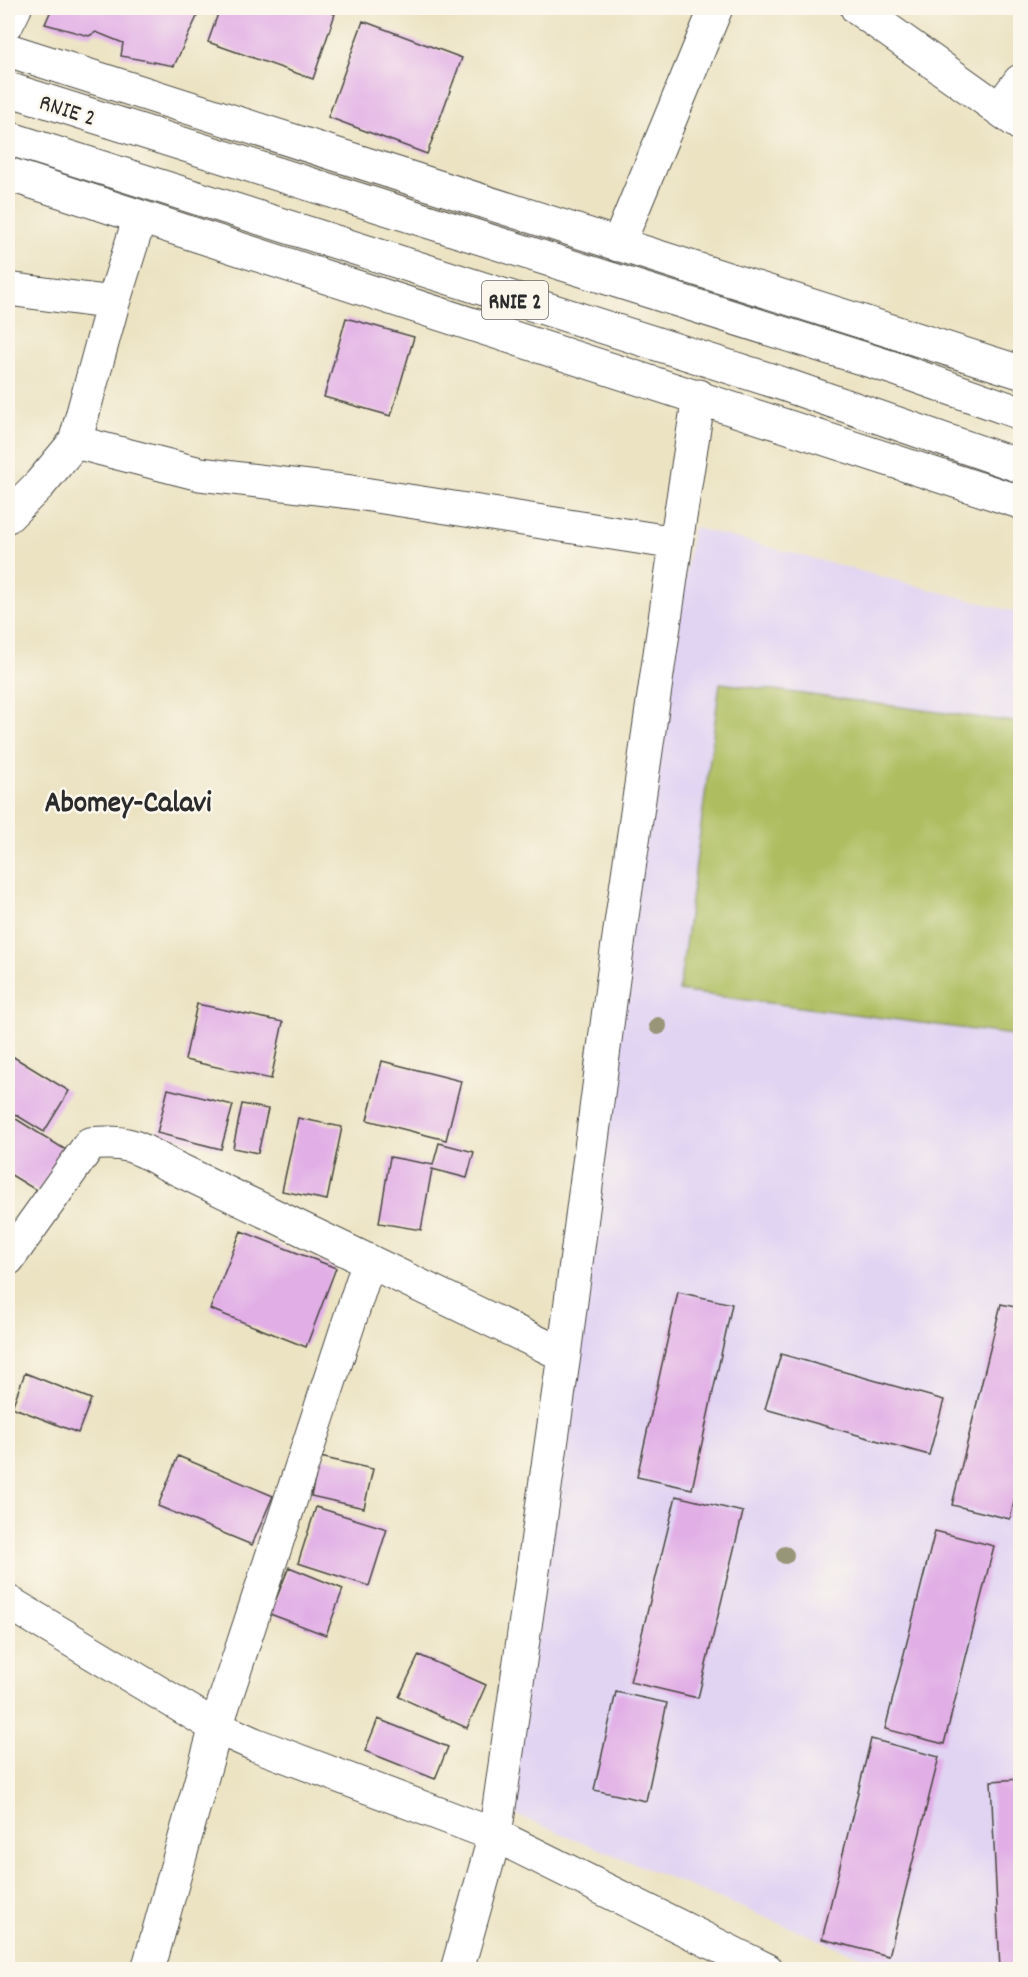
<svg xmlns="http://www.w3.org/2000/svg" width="1028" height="1977" viewBox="0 0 1028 1977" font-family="Dekko,sans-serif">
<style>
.built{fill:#e1d4f3}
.green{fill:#adbd5f;stroke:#6c7445;stroke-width:1.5}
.building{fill:#e1aee6}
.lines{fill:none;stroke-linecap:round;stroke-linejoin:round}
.minor-casing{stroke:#484742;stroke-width:35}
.highway-casing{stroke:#484742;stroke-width:35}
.minor{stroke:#fff;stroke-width:33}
.highway{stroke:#fff;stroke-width:33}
.tree{fill:#979678}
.labels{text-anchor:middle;stroke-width:5;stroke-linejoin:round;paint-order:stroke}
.shield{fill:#fbf7ec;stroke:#696865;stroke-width:1.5}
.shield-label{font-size:22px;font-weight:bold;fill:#2b2b2b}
.street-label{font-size:24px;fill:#2b2b2b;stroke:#fbf7ec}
.district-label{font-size:30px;font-weight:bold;fill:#2b2b2b;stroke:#fbf7ec}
</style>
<rect width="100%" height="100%" fill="#fbf7ec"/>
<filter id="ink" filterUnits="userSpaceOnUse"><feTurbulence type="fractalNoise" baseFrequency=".0167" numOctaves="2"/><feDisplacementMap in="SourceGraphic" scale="12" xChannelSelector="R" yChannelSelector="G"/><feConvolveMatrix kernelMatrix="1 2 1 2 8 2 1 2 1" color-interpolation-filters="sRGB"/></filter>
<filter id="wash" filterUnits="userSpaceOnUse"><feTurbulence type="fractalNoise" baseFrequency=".008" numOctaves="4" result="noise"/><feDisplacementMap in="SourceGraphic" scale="24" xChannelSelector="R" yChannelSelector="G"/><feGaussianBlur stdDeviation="1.35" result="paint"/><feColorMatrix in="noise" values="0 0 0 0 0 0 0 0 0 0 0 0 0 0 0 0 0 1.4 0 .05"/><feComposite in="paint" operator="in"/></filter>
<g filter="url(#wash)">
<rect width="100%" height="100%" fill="#ece3c3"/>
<path class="built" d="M693,527L1020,613V1969H891L490,1804Z"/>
<path class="green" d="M720,683L1020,723V1036L679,991Z"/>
<g id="blocks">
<path class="building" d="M52,8H201L174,66L121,56L123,43L96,32L89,36L45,24Z
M220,8H316L335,14L313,79L208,42Z
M363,21L462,58L427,154L328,117Z
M346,318L414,337L391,416L324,397Z
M197,1004L283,1022L271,1079L185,1060Z
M12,1056L69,1091L44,1132L8,1110V1063Z
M382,1061L461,1081L446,1140L367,1120Z
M168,1089L233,1105L221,1149L157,1133Z
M242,1104L268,1109L258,1153L233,1148Z
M8,1114L66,1150L39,1192L8,1173Z
M298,1118L342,1127L327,1200L282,1191Z
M439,1143L474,1152L467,1178L432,1169L421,1230L379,1223L390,1157L433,1165Z
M241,1231L336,1268L306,1347L210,1309Z
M678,1292L732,1304L692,1489L637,1477Z
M1001,1304L1020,1308V1477L1010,1519L952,1505Z
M781,1354L944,1400L929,1455L765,1409Z
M25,1373L91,1399L78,1433L12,1407Z
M178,1456L273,1496L252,1545L158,1506Z
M320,1457L373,1469L364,1508L311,1496Z
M676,1496L743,1512L698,1698L630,1682Z
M316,1507L387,1529L369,1586L298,1563Z
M935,1531L994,1546L944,1744L885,1729Z
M289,1567L343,1589L326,1635L270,1614Z
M419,1655L486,1685L467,1728L399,1697Z
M616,1692L667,1703L646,1801L594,1790Z
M378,1719L448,1747L435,1779L365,1751Z
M871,1739L939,1757L889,1956L822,1939Z
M1020,1779V1970H1000L991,1781Z"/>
</g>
</g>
<g filter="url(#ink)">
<use href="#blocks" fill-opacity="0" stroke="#484742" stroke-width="1.5"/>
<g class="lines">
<defs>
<path id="minor" d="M857,8L1020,124
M8,22L15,8
M8,50L1020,372
M999,109L1020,81
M8,174L1020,502
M618,245L716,8
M8,289L113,303
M75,442L200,474L351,492L676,543
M8,516L40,484L75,442L113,303L140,217
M8,1259L90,1144C125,1140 137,1146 167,1164L564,1355
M8,1602L216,1727L254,1744L495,1835L767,1970
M148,1970L216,1727L369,1261
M457,1970L495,1835L564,1355L613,979L676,543L699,396"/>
<path id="highway" d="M8,89L893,368L1020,413
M8,138L777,382L1020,466"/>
</defs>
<use href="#minor" class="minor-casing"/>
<use href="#highway" class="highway-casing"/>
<use href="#minor" class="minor"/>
<use href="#highway" class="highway"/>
</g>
<g class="tree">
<circle cx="658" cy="1026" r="9"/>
<circle cx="785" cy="1555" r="9"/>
</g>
</g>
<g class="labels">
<rect class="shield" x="482" y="281" width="66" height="38" rx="4.5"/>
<g class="shield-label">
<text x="515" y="308">RNIE 2</text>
</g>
<g class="street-label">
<text transform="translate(68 109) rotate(18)" y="8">RNIE 2</text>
</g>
<g class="district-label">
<text x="128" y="811">Abomey-Calavi</text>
</g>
</g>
<rect width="1028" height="1977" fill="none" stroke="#fbf7ec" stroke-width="30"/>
</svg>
